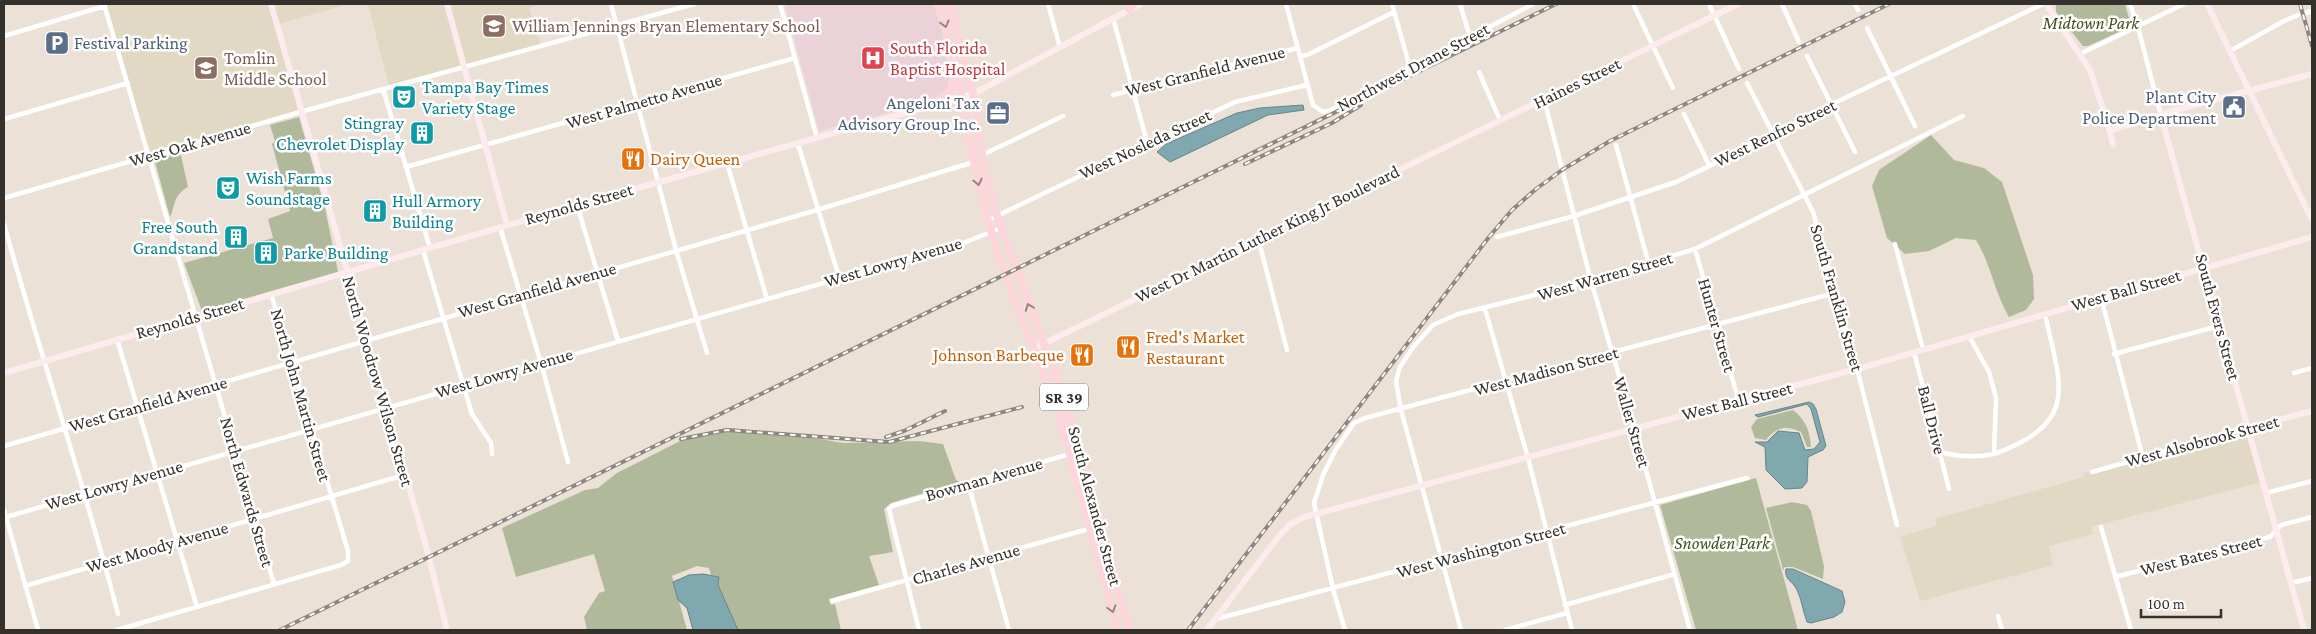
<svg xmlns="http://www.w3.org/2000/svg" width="2316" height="634" viewBox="0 0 2316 634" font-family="'Crimson Pro',serif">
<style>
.education{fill:#e2d9c4}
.medical{fill:#ebd2d9}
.green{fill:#b1b99b}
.water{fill:#7fa8af;stroke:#688488}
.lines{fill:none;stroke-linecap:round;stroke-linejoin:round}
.street{stroke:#fff;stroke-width:4.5}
.secondary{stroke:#feebed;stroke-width:6}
.primary{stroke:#fcd6db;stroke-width:8}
.rail-casing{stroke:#8e867f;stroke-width:4}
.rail{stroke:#fff;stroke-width:2;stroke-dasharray:5.5;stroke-linecap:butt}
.oneway{stroke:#988384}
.labels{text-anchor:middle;stroke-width:5;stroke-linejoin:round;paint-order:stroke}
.shield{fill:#fff;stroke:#716e6b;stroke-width:1}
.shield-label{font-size:16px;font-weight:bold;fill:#34302c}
.park-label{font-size:18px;font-style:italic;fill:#46511d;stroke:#fff}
.education-label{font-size:18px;fill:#785e54;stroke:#fff;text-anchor:start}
.service-label{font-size:18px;fill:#4e5e75;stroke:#fff;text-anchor:end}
.health-label{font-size:18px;fill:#be3a42;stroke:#fff;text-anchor:start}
.street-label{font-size:18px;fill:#34302c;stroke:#fff}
.culture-label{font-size:18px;fill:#0d838f;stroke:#fff;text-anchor:start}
.food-label{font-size:18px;fill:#c56008;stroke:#fff;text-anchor:start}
</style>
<rect width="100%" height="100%" fill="#ece1d7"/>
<path class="education" d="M106,4H349L276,25L300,112L149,155Z
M368,4H541L529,8L541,45L389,87Z
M2248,428L2262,482L2091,527L2093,534L2049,546L2053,565L1920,601L1900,536L1937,526L1935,519L2084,477L2083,473Z"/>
<path class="medical" d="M785,4H934L943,37L950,79L948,88L941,96L928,102L819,131Z"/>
<path class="green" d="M2056,4H2125L2130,22L2123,30L2088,46H2083L2056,12Z
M299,117L325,208L338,272L202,311L184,263L273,238L268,219L290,211L272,144L275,141L270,125Z
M1931,135L1954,160L1984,168L2002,182L2033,275L2034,299L2026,310L2009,317C1994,292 1991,264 1976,240L1956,238L1929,251L1905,254L1887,238L1872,186L1879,170Z
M180,151L188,187C173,195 175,207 170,217L154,158Z
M1793,410C1806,420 1810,431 1811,447H1807L1801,432C1786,425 1776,427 1766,440L1755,438L1751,427L1757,419Z
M726,428L786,433L843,443L919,441L943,444L956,480L960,482L891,503L884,509L893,552L869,556L879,585L829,599L831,605L835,604L841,630H738L718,585L719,577L711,575L709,568L697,566L672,576L687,630H587L584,617L599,593L605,591L594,554L516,577L502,528L585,490L598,488L617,473L688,437Z
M1756,478L1798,630H1696L1660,505Z
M1792,502L1807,505L1811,511L1824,566L1823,579L1793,567H1785L1783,570L1766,508Z"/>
<path class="water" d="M1303,105L1304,110L1268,115L1170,162L1157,152L1166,144L1237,113L1260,108Z
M1809,402L1813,404L1816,409L1826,446L1823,450L1808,457L1807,482L1802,488L1785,489L1766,470L1765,447L1755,442H1767L1778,431L1799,433L1805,450L1814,449L1820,442L1811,409L1807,404L1758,417L1755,415Z
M1786,569H1793L1842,591L1845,602L1842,612L1834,617L1811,623L1807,622C1803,612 1802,600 1797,590C1793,581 1784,580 1786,569Z
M703,574L719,577L718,585L738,630H693L687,608L678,600L673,582L689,575Z"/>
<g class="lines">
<path class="street" d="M104,4L274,584
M611,4L676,250L707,353
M780,4L817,138
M1048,4L1060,47
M1286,4L1313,105L1323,112L1331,110L1533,4
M1392,4L1410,68
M1460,4L1470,37
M1709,4L1739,69
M1782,4L1799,42
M1855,4L1858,10
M2130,4L2138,27L2161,116
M1634,6L1673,88
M2306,13L2312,11
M1113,18L1147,142
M1867,28L1915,126
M4,36L105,6
M2230,51L2284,21L2298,15
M2080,54L2184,4
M1300,56L1307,55L1394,12
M1807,56L1855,152
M1479,72L1500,120
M1747,83L1813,212L1857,369L1897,525
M383,89L430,248
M1113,95L1298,48
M1544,99L1591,281L1633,423L1690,630
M1684,114L1709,165
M4,119L128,83
M798,144L839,277
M1616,145L1649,265
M982,155L1063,116
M727,163L767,299
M406,167L795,58
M4,198L300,112L694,4
M577,205L618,341
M988,220L1235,102L1307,85
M4,224C40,354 84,483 118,614
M500,227L541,363L568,462
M1497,237L1574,216L1676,182L1774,135L1830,105L2043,4
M1258,238L1287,350
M1895,244L1923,349
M1695,249L1739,402
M423,250L472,414L491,443L492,454
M2101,297L2143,458
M1485,309L1528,458L1572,630
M117,339L197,607
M1914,352L1949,489
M2114,354L2219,326
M2294,373L2312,368
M4,446L817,210L974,162
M1940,452C1959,457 1975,458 1994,454L1996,398L1989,372L1969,336
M1994,454C2080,422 2061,388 2045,314
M2092,472L2248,428
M968,483L1009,630
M2266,493L2312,481
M4,510L38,630
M6,517L963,243L1001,228
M2101,527L2131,630
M2115,577L2270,537L2281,525L2312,517
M2291,583L2312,578
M25,586L404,475
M832,601L1099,526
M1565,605L1675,574
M1998,616L2002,630
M1216,619L1747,478
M117,630L341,565L348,561V551L271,294
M919,630L889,509L892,506L1080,451
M1345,630L1333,589L1314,503L1323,475L1335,451L1354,423L1365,418L1835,293
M1461,630L1401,410L1396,381L1400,367L1414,346L1433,325L1458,314L1591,281L1695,249L1963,116
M1505,630L1567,613"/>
<path class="secondary" d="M271,4L429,557L447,630
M447,4L507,225
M2046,4L2090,70L2110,131L2169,112L2312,74
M2207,4L2312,220
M2161,116L2304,630
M2110,131L2113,145
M1035,348L1738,4
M4,373L556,211L973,94L1140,4
M2248,428L2312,411
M1207,630L1278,537L1289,525L1304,517L1857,369L2312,237"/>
<path class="primary" d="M940,4L955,63L974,163L988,220L998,255L1059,415L1118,630
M950,4L973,94L983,161L997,216L1069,412L1129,630
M1129,9L1133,4
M931,106L951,90L954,72"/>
<defs>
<path id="rail" d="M2300,4L2312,46
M1245,164L1332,123L1361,105
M886,437L904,431L945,411
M681,439L727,430L889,442L1022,407
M280,630L1556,4
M1188,630L1489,237L1512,210L1536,189L1562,170L1610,141L1889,4"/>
</defs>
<use href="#rail" class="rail-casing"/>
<use href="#rail" class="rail"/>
</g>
<defs><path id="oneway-chevron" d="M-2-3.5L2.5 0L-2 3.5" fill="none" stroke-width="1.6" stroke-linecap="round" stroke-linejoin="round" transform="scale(1.25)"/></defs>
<g class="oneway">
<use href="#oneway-chevron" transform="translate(945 24) rotate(75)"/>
<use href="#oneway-chevron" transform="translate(978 182) rotate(77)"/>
<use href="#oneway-chevron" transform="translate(1029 307) rotate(-111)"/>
<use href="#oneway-chevron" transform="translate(1112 609) rotate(74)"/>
</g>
<defs>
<symbol id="school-square" viewBox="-11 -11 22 22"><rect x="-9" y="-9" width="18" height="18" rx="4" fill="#8d6e63" stroke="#fff"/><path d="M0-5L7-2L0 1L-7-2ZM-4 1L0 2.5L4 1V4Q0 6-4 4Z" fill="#fff"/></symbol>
<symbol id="parking-square" viewBox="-11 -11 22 22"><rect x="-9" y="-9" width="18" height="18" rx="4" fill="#5c6f8a" stroke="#fff"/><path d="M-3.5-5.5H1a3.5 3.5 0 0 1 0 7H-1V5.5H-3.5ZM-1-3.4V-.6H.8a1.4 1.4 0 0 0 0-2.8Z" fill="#fff"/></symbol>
<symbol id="hospital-square" viewBox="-11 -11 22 22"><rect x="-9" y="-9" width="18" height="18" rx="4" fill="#e0444e" stroke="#fff"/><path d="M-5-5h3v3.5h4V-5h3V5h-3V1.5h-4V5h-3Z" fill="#fff"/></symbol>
<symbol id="theatre-square" viewBox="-11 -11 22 22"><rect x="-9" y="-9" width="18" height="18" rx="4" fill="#0f9aa8" stroke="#fff"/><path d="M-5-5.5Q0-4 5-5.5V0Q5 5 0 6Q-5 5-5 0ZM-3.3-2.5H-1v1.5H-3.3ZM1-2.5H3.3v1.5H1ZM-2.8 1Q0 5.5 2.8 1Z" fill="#fff"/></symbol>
<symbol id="civic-square" viewBox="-11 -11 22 22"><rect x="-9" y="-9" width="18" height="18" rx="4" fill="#5c6f8a" stroke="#fff"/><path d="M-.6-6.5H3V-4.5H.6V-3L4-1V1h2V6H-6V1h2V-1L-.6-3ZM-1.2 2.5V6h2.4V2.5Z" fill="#fff"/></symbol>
<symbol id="office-square" viewBox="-11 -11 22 22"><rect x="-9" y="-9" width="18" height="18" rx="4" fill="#5c6f8a" stroke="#fff"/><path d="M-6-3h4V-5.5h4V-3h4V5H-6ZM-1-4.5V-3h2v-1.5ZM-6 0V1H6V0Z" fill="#fff"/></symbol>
<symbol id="building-square" viewBox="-11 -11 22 22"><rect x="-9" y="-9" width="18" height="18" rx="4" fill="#0f9aa8" stroke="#fff"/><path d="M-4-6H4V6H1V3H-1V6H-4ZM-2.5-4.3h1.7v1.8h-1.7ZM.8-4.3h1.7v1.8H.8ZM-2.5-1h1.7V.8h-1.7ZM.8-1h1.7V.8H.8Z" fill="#fff"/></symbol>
<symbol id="restaurant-square" viewBox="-11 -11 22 22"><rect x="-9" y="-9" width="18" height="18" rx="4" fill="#e8710a" stroke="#fff"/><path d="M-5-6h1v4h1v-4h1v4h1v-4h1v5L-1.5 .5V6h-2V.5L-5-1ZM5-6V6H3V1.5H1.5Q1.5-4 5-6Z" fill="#fff"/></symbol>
</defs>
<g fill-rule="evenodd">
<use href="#school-square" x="480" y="12" width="28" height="28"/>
<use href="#parking-square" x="43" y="29" width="28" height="28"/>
<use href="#hospital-square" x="859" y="44" width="28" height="28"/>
<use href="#school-square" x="192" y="54" width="28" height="28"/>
<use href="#theatre-square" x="390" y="83" width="28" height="28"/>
<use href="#civic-square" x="2220" y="93" width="28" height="28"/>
<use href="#office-square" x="984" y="99" width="28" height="28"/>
<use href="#building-square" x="408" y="119" width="28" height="28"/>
<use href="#restaurant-square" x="619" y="145" width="28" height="28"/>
<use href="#theatre-square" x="214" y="174" width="28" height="28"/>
<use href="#building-square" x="361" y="197" width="28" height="28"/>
<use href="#building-square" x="222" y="223" width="28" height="28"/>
<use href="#building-square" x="252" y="239" width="28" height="28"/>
<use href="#restaurant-square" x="1114" y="333" width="28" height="28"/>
<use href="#restaurant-square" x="1068" y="341" width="28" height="28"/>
</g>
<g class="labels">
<rect class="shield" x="1040" y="383.5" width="48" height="27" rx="4"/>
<g class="shield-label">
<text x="1064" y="403">SR 39</text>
</g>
<g class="park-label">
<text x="2091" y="29">Midtown Park</text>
<text x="1722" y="549">Snowden Park</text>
</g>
<g class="education-label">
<text x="512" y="32">William Jennings Bryan Elementary School</text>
<text x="224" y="64">Tomlin<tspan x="224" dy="21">Middle School</tspan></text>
</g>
<g class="service-label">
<text x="74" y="49" text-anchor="start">Festival Parking</text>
<text x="2216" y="103">Plant City<tspan x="2216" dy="21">Police Department</tspan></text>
<text x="980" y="109">Angeloni Tax<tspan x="980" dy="21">Advisory Group Inc.</tspan></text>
</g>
<g class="health-label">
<text x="890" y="54">South Florida<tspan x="890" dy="21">Baptist Hospital</tspan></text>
</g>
<g class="street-label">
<text transform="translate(1413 67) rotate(-28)" y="6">Northwest Drane Street</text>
<text transform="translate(1205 71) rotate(-14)" y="6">West Granfield Avenue</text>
<text transform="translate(1577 83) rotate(-26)" y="6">Haines Street</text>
<text transform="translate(644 101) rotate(-16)" y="6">West Palmetto Avenue</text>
<text transform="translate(1775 133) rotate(-26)" y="6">West Renfro Street</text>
<text transform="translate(190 144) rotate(-16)" y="6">West Oak Avenue</text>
<text transform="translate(1145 144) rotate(-25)" y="6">West Nosleda Street</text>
<text transform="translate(579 204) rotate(-16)" y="6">Reynolds Street</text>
<text transform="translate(1267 234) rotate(-26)" y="6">West Dr Martin Luther King Jr Boulevard</text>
<text transform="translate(893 262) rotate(-16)" y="6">West Lowry Avenue</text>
<text transform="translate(1605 276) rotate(-16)" y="6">West Warren Street</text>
<text transform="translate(537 290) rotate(-16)" y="6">West Granfield Avenue</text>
<text transform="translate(2126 290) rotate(-16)" y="6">West Ball Street</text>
<text transform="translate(1837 298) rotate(74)" y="6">South Franklin Street</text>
<text transform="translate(2218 317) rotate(75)" y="6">South Evers Street</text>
<text transform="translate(190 318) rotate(-16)" y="6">Reynolds Street</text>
<text transform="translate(1717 325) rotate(74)" y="6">Hunter Street</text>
<text transform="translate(1546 371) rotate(-15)" y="6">West Madison Street</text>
<text transform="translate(504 373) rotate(-16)" y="6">West Lowry Avenue</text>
<text transform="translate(378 381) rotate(74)" y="6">North Woodrow Wilson Street</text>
<text transform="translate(301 395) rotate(74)" y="6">North John Martin Street</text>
<text transform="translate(1737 401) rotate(-14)" y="6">West Ball Street</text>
<text transform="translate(148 404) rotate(-16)" y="6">West Granfield Avenue</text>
<text transform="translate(1932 420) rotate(76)" y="6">Ball Drive</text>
<text transform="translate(1632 422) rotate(74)" y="6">Waller Street</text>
<text transform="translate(2202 441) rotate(-15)" y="6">West Alsobrook Street</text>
<text transform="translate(984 479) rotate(-16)" y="6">Bowman Avenue</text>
<text transform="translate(114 485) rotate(-16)" y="6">West Lowry Avenue</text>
<text transform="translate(247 492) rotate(74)" y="6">North Edwards Street</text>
<text transform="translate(1095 506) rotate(75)" y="6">South Alexander Street</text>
<text transform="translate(157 547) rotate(-16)" y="6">West Moody Avenue</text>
<text transform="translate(1481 550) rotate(-15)" y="6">West Washington Street</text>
<text transform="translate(2201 555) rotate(-14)" y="6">West Bates Street</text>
<text transform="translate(966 564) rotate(-16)" y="6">Charles Avenue</text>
</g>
<g class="culture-label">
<text x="422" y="93">Tampa Bay Times<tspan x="422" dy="21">Variety Stage</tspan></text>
<text x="404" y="129" text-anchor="end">Stingray<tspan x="404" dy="21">Chevrolet Display</tspan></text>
<text x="246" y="184">Wish Farms<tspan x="246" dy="21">Soundstage</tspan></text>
<text x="392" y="207">Hull Armory<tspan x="392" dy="21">Building</tspan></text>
<text x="218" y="233" text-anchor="end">Free South<tspan x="218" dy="21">Grandstand</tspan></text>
<text x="284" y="259">Parke Building</text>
</g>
<g class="food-label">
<text x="650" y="165">Dairy Queen</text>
<text x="1146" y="343">Fred's Market<tspan x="1146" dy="21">Restaurant</tspan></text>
<text x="1064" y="361" text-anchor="end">Johnson Barbeque</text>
</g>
</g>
<rect width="2316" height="634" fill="none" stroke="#34302c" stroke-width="10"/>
<path d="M2141 609v8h80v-8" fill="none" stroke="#34302c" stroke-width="2.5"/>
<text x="2148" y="609" font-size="15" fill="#34302c" stroke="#ffffff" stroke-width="4" paint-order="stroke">100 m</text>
</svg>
